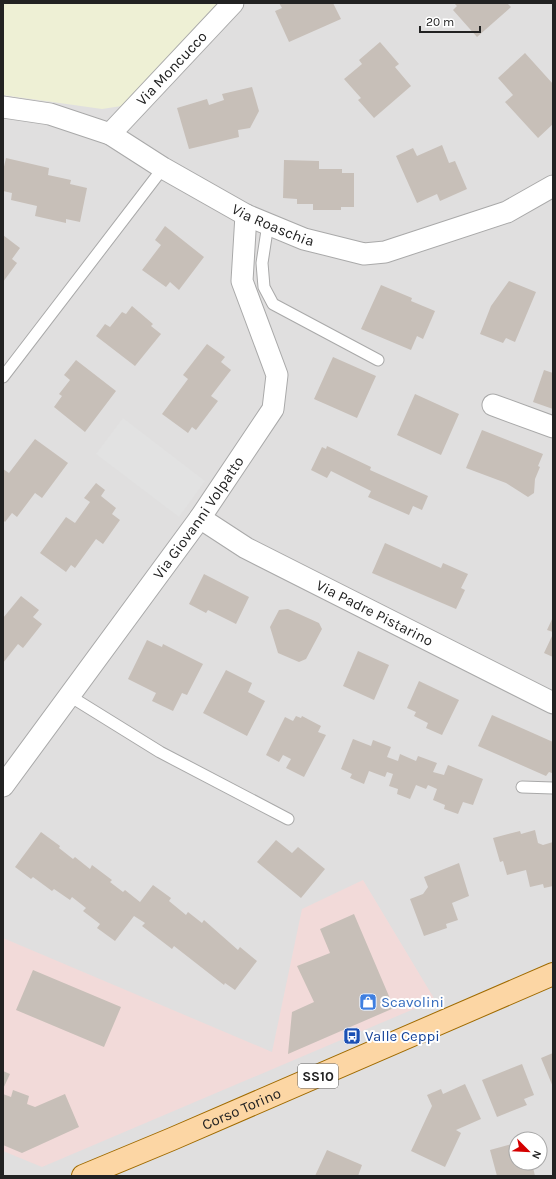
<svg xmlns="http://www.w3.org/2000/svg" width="556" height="1179" viewBox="0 0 556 1179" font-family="Karla,sans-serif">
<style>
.residential{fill:#e0dfdf;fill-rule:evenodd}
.commercial{fill:#f2dad9}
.farmland{fill:#eef0d5}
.parking{fill:#e2e2e2}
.building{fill:#c7bfb8}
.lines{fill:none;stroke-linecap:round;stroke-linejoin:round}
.service-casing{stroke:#a9a9a9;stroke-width:13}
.minor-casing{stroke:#a9a9a9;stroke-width:23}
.primary-casing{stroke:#a06b00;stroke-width:24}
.service{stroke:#fff;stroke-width:11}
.minor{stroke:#fff;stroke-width:21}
.primary{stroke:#fcd6a4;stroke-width:22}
.labels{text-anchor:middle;stroke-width:4;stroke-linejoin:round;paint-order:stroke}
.shield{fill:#fff;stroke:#646464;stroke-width:1}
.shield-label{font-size:14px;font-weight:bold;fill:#222}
.street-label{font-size:15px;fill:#222;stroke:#fff}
.shop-label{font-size:15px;fill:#366cbe;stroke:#fff;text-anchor:start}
.transit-label{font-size:15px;fill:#164399;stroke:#fff;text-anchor:start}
</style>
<rect width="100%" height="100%" fill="#f2efe9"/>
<path class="residential" d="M213,3H553V1176H3V95L41,100ZM516,1139H540V1163H516Z"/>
<path class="commercial" d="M363,880L435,1000L42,1167L3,1151V938L272,1052L302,909Z"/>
<path class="farmland" d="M3,3H218L128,105L102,109L3,95Z"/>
<path class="parking" d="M123,418L205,481L179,517L96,454Z"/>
<path class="building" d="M279,3H333L341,19L289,42L275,11L282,8Z
M454,3H507L511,7L477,37L453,10L457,6Z
M380,42L399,64L395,67L411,86L374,118L358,100L361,98L344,79L362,64L359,60Z
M525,53L553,84V124L538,138L505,102L513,95L498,78Z
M252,87L259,111L250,128L238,130L239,137L189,149L177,108L207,99L209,105L224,100L222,94Z
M442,145L449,163L455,161L467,189L440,201L437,194L417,203L396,156L413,148L417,156Z
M6,158L49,168L48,175L71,180L70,184L87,188L80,222L66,219V223L35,216L37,206L11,200L12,193L3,191V171Z
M284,160L319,161V169H342V173H354V207H341V210H313V204H297V199L283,198Z
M165,226L204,257L179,290L170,282L166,287L142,270L161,245L155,240Z
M3,235L20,248L12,259L17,263L3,282Z
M509,281L536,292L515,342L506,338L503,343L480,334L491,306Z
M381,285L412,298L411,301L435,311L423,339L417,336L411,350L361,329Z
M132,306L153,324L151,326L161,334L135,366L96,336L105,324L110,327L122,312L126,314Z
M207,344L225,357L221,362L231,370L211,396L218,401L196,430L192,427L188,433L162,414L188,379L183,375Z
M333,357L376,376L357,418L314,399Z
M76,360L116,391L85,432L54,407L62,396L59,394L70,380L64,375Z
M544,370L553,373V409L533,402Z
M415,394L459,414L441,455L397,435Z
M482,430L543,454L538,466L540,467L535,479L534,493L528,497L506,483L466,468Z
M35,439L68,463L42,498L35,493L17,517L12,513L5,522L3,520V469L9,473Z
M327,446L371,467L370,470L428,496L422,510L413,506L409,515L368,497L371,491L331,471L327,478L311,470L322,447L326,449Z
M96,483L105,490L101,496L116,508L112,514L120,520L103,544L96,539L75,568L71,565L66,572L40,553L66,517L75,523L90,502L84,498Z
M385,543L441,568L443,563L468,574L461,588L465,590L456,609L372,573Z
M204,574L249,597L236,624L208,610L206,613L189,604Z
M21,596L39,610L33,617L42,624L23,648L18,644L3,663V618Z
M288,609L319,623L322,629L306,659L299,662L278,653L270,627L279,610Z
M553,617V632L547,630Z
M553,634V657L544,653Z
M147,640L162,647L163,644L203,664L187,695L182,693L173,711L152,701L156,693L128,679Z
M358,651L389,665L374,700L343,686Z
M226,670L252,683L248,692L265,701L247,736L203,713Z
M419,681L459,700L442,735L426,728L428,723L414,716L416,712L407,708Z
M492,715L553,742L552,773L549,772L546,776L478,746Z
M296,716L301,718L302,716L321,726L318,732L326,735L304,777L286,768L291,759L283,755L279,762L266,755L285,717L293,721Z
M353,739L371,746L373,740L391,747L387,757L398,761L400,754L416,761L418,756L437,763L433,772L444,775L448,765L483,779L473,805L463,802L458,814L444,809L445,805L433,800L437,789L428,785L426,789L416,785L410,799L397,794L398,789L389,786L393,774L387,772L385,777L369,771L364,784L350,778L352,774L341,769Z
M535,830L538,843L543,845L553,842V886L544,888L543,884L530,887L526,870L507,875L503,861L500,862L493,838L520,831L521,834Z
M41,832L60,846L59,848L73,859L75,857L90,869L92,865L112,880L110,882L123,892L125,890L140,902L153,885L171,898L169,901L186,915L188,912L202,923L204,920L238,950L240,947L257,961L235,990L225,983L224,985L174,946L172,949L142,926L145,923L134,916L115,941L97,928L100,924L83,911L86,908L72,897L70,900L54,889L52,891L33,877L31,879L15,867Z
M276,840L292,853L298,847L325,869L301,898L257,862Z
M459,863L469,896L452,903L458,920L446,924L447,928L424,936L410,899L423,894L428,887L424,877Z
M354,914L394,1008L288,1054L292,1012L314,1002L297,966L330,953L320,929Z
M33,970L121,1007L104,1047L16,1010Z
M553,1053V1087L541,1058Z
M522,1064L534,1095L524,1099L527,1105L497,1117L482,1080Z
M3,1071L10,1074L3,1089Z
M465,1084L481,1119L456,1130L461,1133L445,1167L411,1151L432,1106L427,1095L441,1089L443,1094Z
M13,1090L29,1096L27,1104L35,1107L65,1094L79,1127L22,1153L3,1145V1094L11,1097Z
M516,1143V1163H532L535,1176H497L490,1150Z
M327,1150L362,1165L358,1176H315Z"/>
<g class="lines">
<defs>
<path id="service" d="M268,224L262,263L264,287L273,304L378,360
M3,377L163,168
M68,695L160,752L288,819
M522,787L553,788"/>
<g id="minor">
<path id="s1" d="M3,107L50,114L110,134L163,168L246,215L304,239L364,254L385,252L507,212L553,186"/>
<path id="s2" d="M110,134L233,3"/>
<path d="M493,405L553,427"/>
<path id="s3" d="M200,518L246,548L553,703"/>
<path id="s4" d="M3,786L200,518L273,409L277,375L242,281L246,215"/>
</g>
<g id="primary">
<path id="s5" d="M83,1176L172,1139L553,974"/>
</g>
</defs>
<use href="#service" class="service-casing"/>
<use href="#minor" class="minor-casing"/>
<use href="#primary" class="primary-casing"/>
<use href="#service" class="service"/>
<use href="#minor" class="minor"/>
<use href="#primary" class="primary"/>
</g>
<defs>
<symbol id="shop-square" viewBox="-11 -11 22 22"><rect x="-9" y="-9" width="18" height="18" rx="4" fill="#3f7fe0" stroke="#fff"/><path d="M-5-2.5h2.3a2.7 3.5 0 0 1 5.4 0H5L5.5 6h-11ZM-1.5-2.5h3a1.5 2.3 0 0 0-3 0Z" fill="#fff"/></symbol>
<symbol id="bus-square" viewBox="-11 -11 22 22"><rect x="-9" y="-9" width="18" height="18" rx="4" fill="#1a4fb4" stroke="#fff"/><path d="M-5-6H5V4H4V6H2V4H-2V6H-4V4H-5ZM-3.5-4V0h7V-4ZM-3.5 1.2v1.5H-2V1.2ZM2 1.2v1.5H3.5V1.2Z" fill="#fff"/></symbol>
</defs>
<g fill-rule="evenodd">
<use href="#shop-square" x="358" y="992" width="20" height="20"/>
<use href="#bus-square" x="342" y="1026" width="20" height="20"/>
</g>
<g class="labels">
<rect class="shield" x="298" y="1064" width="40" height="24" rx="3"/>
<g class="shield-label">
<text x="318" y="1081">SS10</text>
</g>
<g class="street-label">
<text dy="5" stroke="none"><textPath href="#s2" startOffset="90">Via Moncucco</textPath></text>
<text dy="5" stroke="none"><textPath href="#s1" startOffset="298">Via Roaschia</textPath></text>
<text dy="5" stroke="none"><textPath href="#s4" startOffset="332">Via Giovanni Volpatto</textPath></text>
<text dy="5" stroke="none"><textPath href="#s3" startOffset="199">Via Padre Pistarino</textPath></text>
<text dy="5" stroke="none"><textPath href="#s5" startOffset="172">Corso Torino</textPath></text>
</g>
<g class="shop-label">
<text x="381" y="1007">Scavolini</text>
</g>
<g class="transit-label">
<text x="365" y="1041">Valle Ceppi</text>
</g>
</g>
<rect width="556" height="1179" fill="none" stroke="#222222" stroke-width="8"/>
<g transform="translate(528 1151) rotate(114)"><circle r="19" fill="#ffffff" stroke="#a7a7a7"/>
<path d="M0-3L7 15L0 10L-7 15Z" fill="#d40000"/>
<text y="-6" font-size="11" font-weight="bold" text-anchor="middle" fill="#222222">N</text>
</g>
<path d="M420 26v6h60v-6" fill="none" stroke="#222222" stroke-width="2"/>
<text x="426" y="26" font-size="12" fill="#222222" stroke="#ffffff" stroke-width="3" paint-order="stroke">20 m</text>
</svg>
